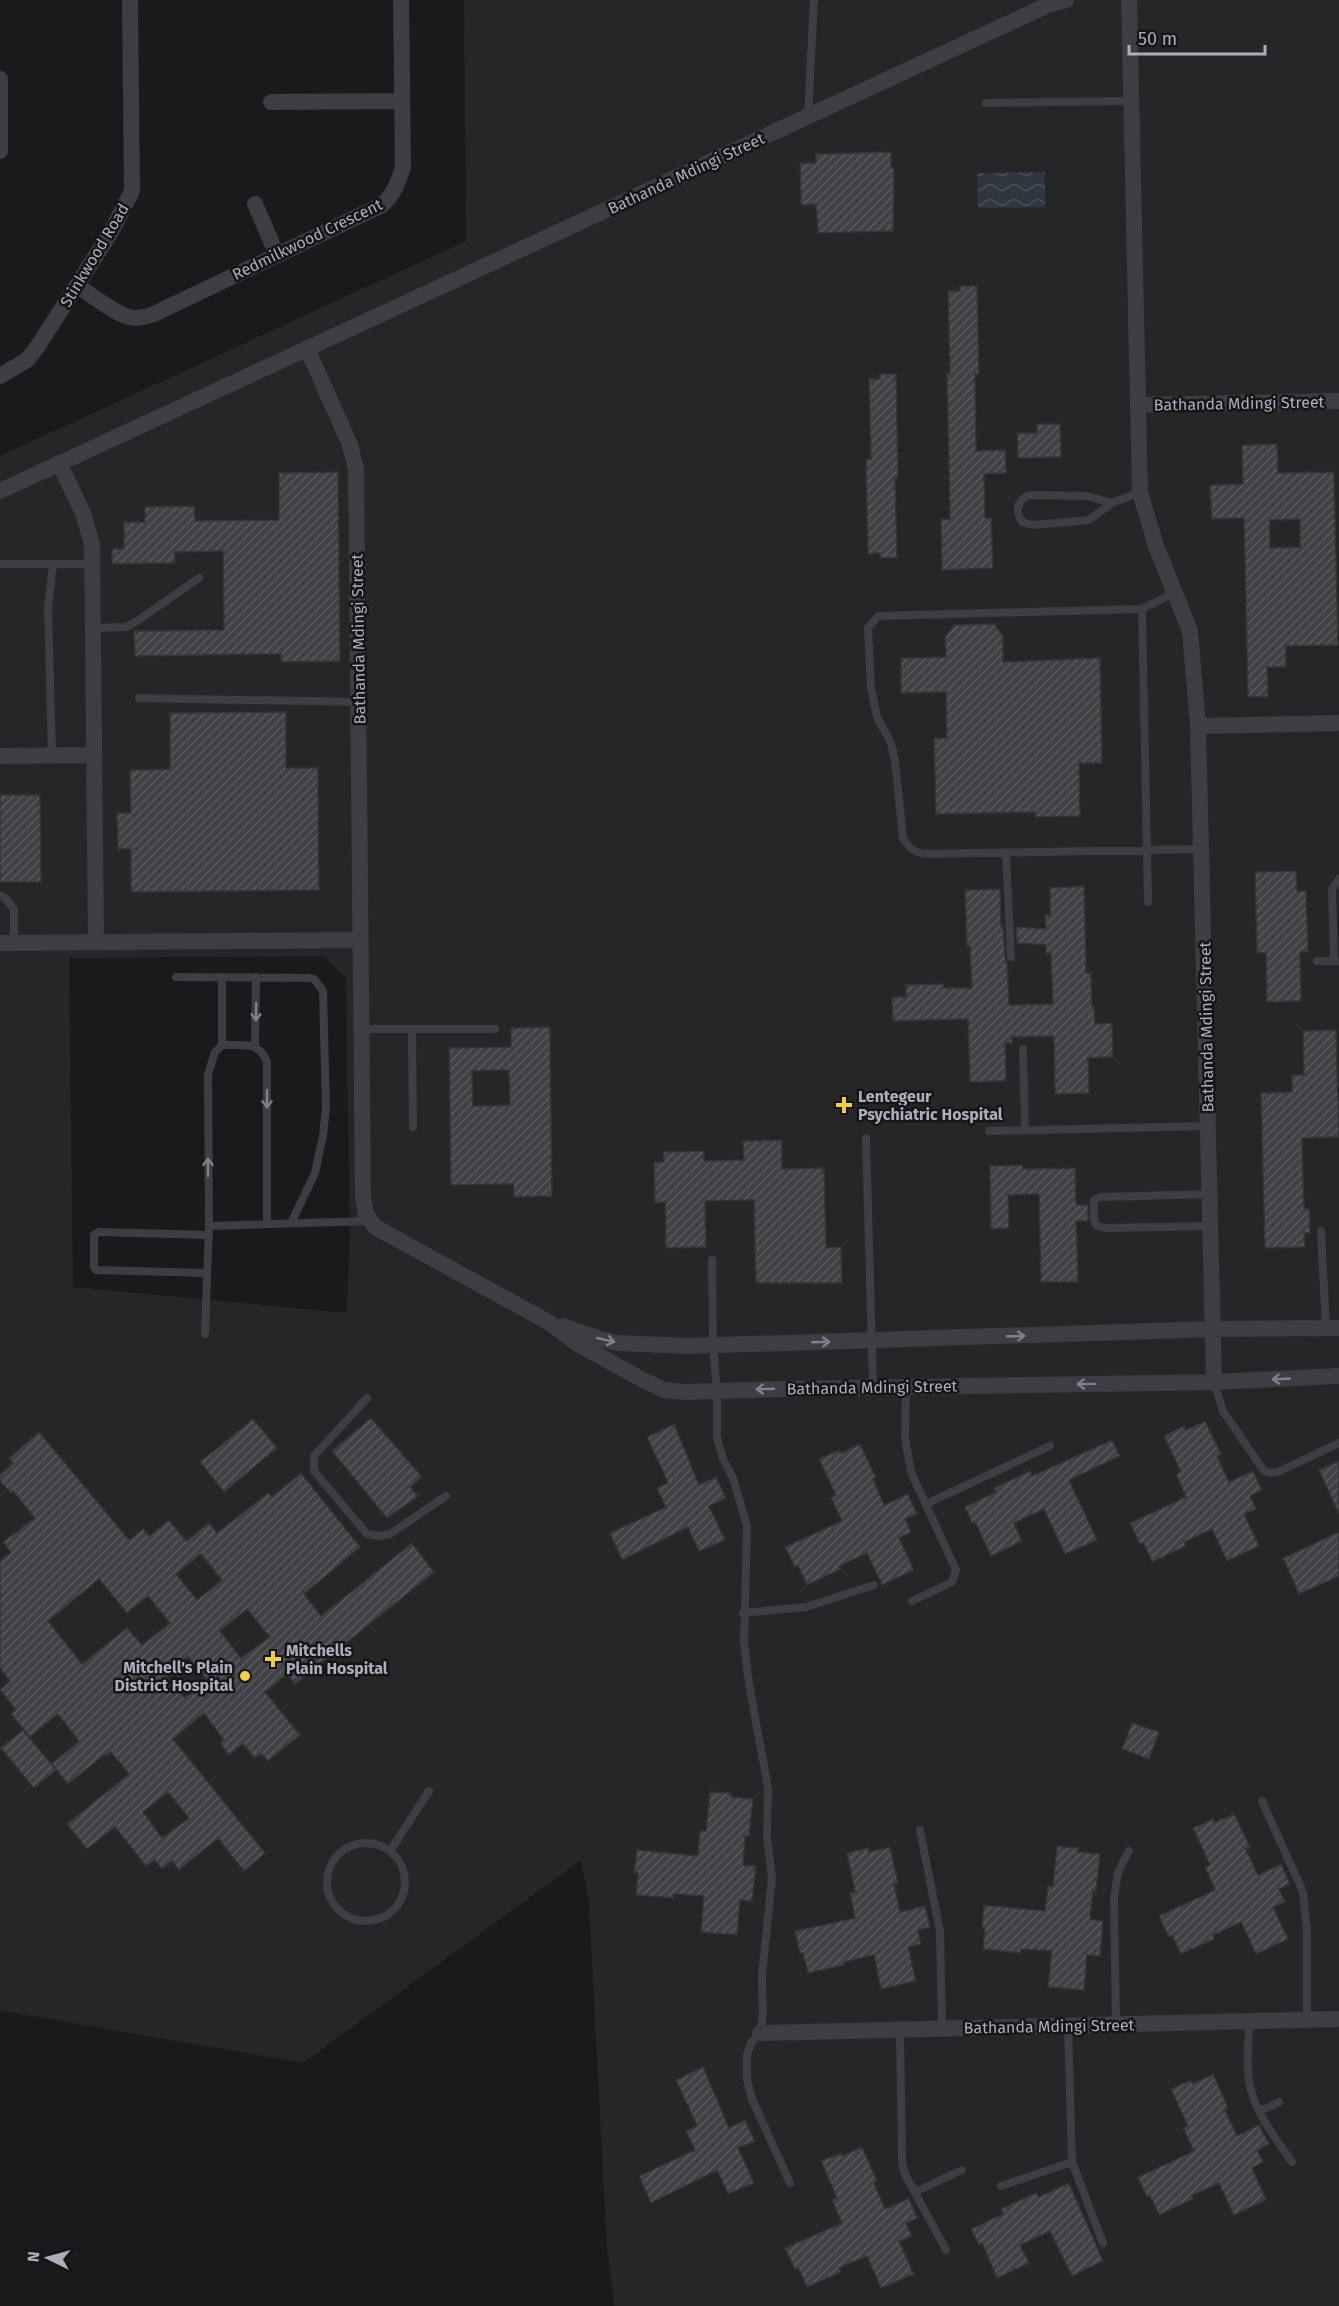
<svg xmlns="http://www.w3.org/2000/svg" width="1339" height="2306" viewBox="0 0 1339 2306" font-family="'Fira Sans',sans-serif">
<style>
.built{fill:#262629;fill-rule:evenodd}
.water{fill:url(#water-waves)}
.building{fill:url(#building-hatch);stroke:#343438;stroke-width:1.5;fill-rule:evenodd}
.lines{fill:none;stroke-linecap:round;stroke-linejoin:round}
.service{stroke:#3d3d43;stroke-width:8}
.minor{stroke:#3d3d43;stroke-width:16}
.oneway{stroke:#80818b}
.poi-dot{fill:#f2d03c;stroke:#151517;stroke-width:2}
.labels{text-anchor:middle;stroke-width:5;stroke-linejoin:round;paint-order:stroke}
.street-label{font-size:16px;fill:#acafbb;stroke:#151517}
.poi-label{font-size:16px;font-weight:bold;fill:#acafbb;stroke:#151517;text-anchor:start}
</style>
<defs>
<pattern id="water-waves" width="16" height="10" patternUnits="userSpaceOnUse" patternTransform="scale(1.5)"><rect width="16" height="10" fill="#2f3640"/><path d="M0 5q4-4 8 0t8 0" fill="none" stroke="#4a515a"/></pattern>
<pattern id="building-hatch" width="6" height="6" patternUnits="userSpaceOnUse" patternTransform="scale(1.5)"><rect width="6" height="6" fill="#414246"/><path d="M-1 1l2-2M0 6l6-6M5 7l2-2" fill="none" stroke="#5a5b5f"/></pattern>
</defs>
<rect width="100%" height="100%" fill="#1a1a1c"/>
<path class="built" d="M464,0H1339V2306H614L607,2247L589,1905L581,1860L303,2063L3,2011L0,2013V456L466,241ZM324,956L346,978L350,1231L347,1313L73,1287L69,958Z"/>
<path class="water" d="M1045,172V207L978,208L977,173Z"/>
<path class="building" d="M891,152V168H894L893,231L818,233L816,204L801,205L800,163H816V154Z
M960,286H977L979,374H975L976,451L1005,450L1006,473L984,474L985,518H991L993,568L942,570L941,519H950L947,374H950L948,291H960Z
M880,374H896L898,478H895L897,558H880V553L868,554L866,459H871L869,379H880Z
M1037,424H1060L1061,457L1018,458L1017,433H1037Z
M1277,444L1278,473L1334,472L1338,645L1286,646V667H1267L1268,697H1248L1244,518L1212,519L1210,485L1243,484L1242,445ZM1300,519V547L1270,548V520Z
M338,472L340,661L281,662V654L135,656L134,631L224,630L223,551L175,552V563L112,564V549H124V522H145V507L194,506L195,521L279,520V473Z
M994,624L1003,636V662L1100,658L1102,763H1079L1080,816L1035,817V812L936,814L934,738H947L946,692L901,693V658L946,657L945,637L954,625Z
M286,712V768H318L319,890L131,892V849H118L117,813H131L130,770L170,769V713Z
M0,795H40L41,882H0Z
M1296,871L1297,891H1306L1308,952H1300L1301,1001L1267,1002L1266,953H1257L1255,872Z
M1084,886L1086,973H1091L1092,1006H1094L1095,1024L1112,1023L1113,1057L1088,1058L1089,1093L1055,1094L1054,1036L1012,1037V1043H1005L1006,1081L970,1082L968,1019L893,1021L892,997H906V985L943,984L944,988H972L970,946H967L965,890L1000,889L1001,926H1003L1005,957L1007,962L1009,1005L1053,1004L1051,953H1046V945L1017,943L1016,927L1046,929L1045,915H1050V888Z
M550,1027L552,1196L514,1197L513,1184L451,1185L449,1048L511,1047V1028ZM509,1070L510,1105L473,1106L472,1071Z
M1336,1030L1339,1137L1302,1138L1304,1209H1309L1310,1233H1304L1305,1247L1265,1248L1261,1093L1292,1092V1075H1304L1303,1031Z
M782,1140V1169L824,1168L826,1248L841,1247L842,1283H756L754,1200L705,1201L706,1247L666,1248L665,1202L655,1203L654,1162H664L663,1152L704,1151V1161L744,1160L743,1141Z
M1023,1165V1169L1075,1168L1076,1203L1078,1205H1088V1221H1076L1078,1282H1041L1039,1194L1008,1195L1009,1228L991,1229L990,1166Z
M371,1418L422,1477L410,1487L418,1496L387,1518L332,1451Z
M253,1419L277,1448L224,1492L200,1462Z
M1205,1421L1221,1454L1217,1456L1229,1482L1253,1471L1262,1490L1250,1496L1256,1509L1244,1514L1259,1546L1227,1561L1212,1529L1184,1542L1186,1546L1152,1562L1143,1542L1140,1544L1130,1523L1186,1497L1176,1474L1181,1472L1164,1436L1184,1426L1186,1430Z
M674,1424L699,1485L716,1477L726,1498L709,1506L725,1540L699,1551L688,1527L622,1560L610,1533L666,1507L657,1488L668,1483L647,1437Z
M39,1432L129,1540L143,1529L149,1536L169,1520L186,1541L209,1523L217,1533L268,1493L272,1497L301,1473L360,1547L304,1594L321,1616L412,1543L434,1572L295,1684L287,1674L265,1692L300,1735L268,1761L261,1753L255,1758L243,1744L229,1755L220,1743L224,1740L204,1713L173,1739L265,1853L244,1871L218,1838L179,1870L172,1861L162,1869L155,1860L146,1866L115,1827L87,1849L67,1824L129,1774L111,1752L106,1756L104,1755L68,1784L52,1764L79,1741L58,1714L30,1737L11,1714L16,1710L0,1690L10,1681L0,1668V1561L11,1552L3,1542L35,1518L13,1491L11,1493L0,1481V1475L13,1463L9,1458ZM201,1554L222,1580L197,1600L176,1574ZM99,1579L127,1613L148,1596L170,1623L142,1645L127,1628L82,1664L48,1621ZM247,1609L270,1637L241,1658L220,1631ZM188,1657L207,1680L185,1698L166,1675ZM168,1792L189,1818L162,1838L143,1812Z
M1112,1440L1120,1456L1069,1480L1097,1540L1065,1554L1044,1509L1014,1523L1022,1541L991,1556L975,1522L972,1523L965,1507L996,1492L994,1488L1030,1471L1032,1476Z
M860,1444L876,1478L873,1479L884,1505L908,1494L917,1514L905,1519L911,1532L899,1538L914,1570L882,1585L867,1553L839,1566L841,1569L807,1585L798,1566L795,1567L785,1547L842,1521L831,1498L836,1495L819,1459L839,1450L841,1453Z
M1339,1461V1514L1319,1470Z
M1339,1532V1576L1299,1594L1283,1558Z
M1132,1723L1159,1732L1149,1759L1122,1749Z
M23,1730L56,1770L34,1788L1,1748Z
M710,1792L731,1793V1797L753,1799L749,1836H745L743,1865L756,1866L752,1901L740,1900L737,1935L701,1932L704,1896L674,1894L673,1898L636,1895L638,1873H634L637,1850L698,1856L700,1831H706Z
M1234,1814L1250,1847L1246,1849L1258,1875L1281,1864L1290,1884L1279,1889L1285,1902L1273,1907L1288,1939L1256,1954L1241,1922L1213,1935L1214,1939L1181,1954L1172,1935L1169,1937L1159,1916L1215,1890L1205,1867L1210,1865L1193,1828L1213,1819L1214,1823Z
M1057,1846L1078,1848V1852L1100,1854L1096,1891L1093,1890L1090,1919L1103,1921L1100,1956L1087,1955L1084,1990L1048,1987L1052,1951L1021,1949L1020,1953L983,1949L985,1928H982L984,1905L1045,1911L1048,1886H1053Z
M890,1847L898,1883L894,1884L900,1912L925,1906L930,1927L918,1930L921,1944L908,1947L916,1981L881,1989L874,1955L844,1962V1965L808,1973L803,1953H800L795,1931L855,1918L850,1893L855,1892L847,1853L868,1848L869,1852Z
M703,2067L729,2128L745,2120L755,2141L738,2148L754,2183L728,2194L717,2170L651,2203L639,2176L695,2150L686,2131L697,2126L676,2080Z
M1213,2074L1228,2108L1225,2110L1237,2136L1259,2125L1269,2144L1257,2150L1263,2162L1252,2168L1266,2200L1234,2215L1219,2183L1191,2196L1193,2199L1159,2215L1150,2196L1147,2197L1138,2177L1194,2151L1183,2128L1188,2126L1171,2089L1191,2080L1193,2084Z
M862,2147L877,2181L874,2183L885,2209L909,2198L917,2218L906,2223L912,2236L899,2241L914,2274L881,2288L867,2256L839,2268L841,2272L807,2287L798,2268L795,2269L785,2248L842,2223L832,2200L837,2198L821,2161L841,2153L842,2156Z
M1069,2183L1103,2261L1072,2276L1050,2231L1020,2245L1029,2263L997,2278L982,2243L979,2245L971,2229L1003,2214L1001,2209L1036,2193L1039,2197Z"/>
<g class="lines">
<path class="service" d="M986,103L1132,101
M808,116L814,0
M1112,503L1087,496L1029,495C1016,502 1015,510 1022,522L1033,525L1089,520L1112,503L1140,492
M0,564H93
M1142,609L1176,592
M94,628L126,627L137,621L199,578
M139,698L358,702
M52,756L48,607L53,564
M1006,852L1011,957
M0,896L4,897L14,909V943
M1148,902L1142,609L878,616L868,628L871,688L877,717L891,743L895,761L903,838C909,848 914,853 927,854C1018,852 1110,851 1201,849
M1317,961H1339
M1334,961L1332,889L1339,879
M176,977L308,978L314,979L323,991L326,1108L323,1136L315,1173L291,1223
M361,1029H495
M412,1029L413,1127
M222,1045C242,1046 259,1040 267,1062V1224
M255,1046L256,977
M1023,1049L1025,1130
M989,1131L1208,1126
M866,1138L873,1387
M1210,1194L1102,1197L1094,1200V1219L1096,1225L1105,1228L1211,1226
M209,1226L370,1221
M1321,1231L1326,1328
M712,1260L713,1346L717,1391V1438L723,1459L733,1478L747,1526L744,1643L749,1684L768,1788L767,1837L772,1878L762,1975L763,2013L760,2033L751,2043L747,2055V2079L752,2099L790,2183
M207,1273L96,1270L94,1267V1235L99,1232L209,1235
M205,1334L209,1226L208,1074L215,1052L222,1045V977
M1214,1382L1223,1411L1264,1471L1270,1473L1278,1472L1339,1443
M906,1387L905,1438L911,1472L956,1570L952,1582L912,1601
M367,1398L314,1456V1471L367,1534L378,1536L390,1534L446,1496
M926,1504L1050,1446
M743,1613L806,1607L874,1585
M1262,1801L1303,1892L1307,1932V2020
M920,1830L940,1932L942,2029
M327 1882a39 39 0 1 1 78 0a39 39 0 1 1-78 0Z
M390,1851L429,1791
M1249,2021C1249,2043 1245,2069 1251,2090C1258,2117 1277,2140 1292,2162
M1116,2024L1114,1899L1118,1872L1129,1851
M900,2030L902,2162L905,2174L946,2250
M1260,2111L1279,2102
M1072,2162L1103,2243
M1001,2186L1072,2162L1068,2025
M915,2192L962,2170"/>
<path class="minor" d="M1129,0L1140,492L1156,546L1190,631L1198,726L1214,1382
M0,79V151
M271,102L402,101
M255,204L277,255
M77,285C90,294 120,318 135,318C142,318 148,316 154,314L382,205C394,194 398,183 403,167L401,0
M307,348L350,445L356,469L363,1197L366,1214L375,1227L550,1323L576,1343L643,1380L664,1390L684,1392L780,1389L1214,1382L1339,1376
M0,376L27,360L38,346L111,232L132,191L130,0
M1140,405L1339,401
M59,463L83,513L92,544L96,942
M0,491L1048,5L1066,0
M1198,726L1339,723
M0,756L95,755
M0,943L360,940
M563,1326L600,1339L618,1343L689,1346L1213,1329L1339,1328
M760,2033L1339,2019"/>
</g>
<defs><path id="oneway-shaft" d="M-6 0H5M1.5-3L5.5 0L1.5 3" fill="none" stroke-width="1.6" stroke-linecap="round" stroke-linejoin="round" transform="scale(1.5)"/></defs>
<g class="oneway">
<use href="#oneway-shaft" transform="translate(256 1012) rotate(91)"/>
<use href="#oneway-shaft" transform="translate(267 1099) rotate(90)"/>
<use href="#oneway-shaft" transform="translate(208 1167) rotate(-90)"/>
<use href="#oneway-shaft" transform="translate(1016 1336) rotate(-2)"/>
<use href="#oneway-shaft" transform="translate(606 1340) rotate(13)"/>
<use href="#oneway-shaft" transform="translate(821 1342) rotate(-2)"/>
<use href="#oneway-shaft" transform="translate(1281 1379) rotate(177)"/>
<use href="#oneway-shaft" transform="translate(1086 1384) rotate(179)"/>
<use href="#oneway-shaft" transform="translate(765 1389) rotate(178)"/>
</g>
<g class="poi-dot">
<path d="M841 1096h6v6h6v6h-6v6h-6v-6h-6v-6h6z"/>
<path d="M270 1650h6v6h6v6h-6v6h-6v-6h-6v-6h6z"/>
<circle cx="245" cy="1676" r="6"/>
</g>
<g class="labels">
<g class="street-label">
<text transform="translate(686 173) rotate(-25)" y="6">Bathanda Mdingi Street</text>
<text transform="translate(307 239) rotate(-26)" y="6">Redmilkwood Crescent</text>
<text transform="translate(94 255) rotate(-59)" y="6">Stinkwood Road</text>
<text transform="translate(1239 403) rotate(-1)" y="6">Bathanda Mdingi Street</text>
<text transform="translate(358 639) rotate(-91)" y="6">Bathanda Mdingi Street</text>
<text transform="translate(1206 1027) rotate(-91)" y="6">Bathanda Mdingi Street</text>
<text transform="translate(872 1387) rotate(-1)" y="6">Bathanda Mdingi Street</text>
<text transform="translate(1049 2026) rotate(-1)" y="6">Bathanda Mdingi Street</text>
</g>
<g class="poi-label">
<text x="858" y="1102">Lentegeur<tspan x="858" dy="18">Psychiatric Hospital</tspan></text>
<text x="286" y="1656">Mitchells<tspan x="286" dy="18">Plain Hospital</tspan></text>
<text x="233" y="1673" text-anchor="end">Mitchell's Plain<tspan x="233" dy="18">District Hospital</tspan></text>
</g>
</g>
<g transform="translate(48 2258) rotate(275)" stroke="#151517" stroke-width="4.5" paint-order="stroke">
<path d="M0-4.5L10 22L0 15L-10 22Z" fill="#acafbb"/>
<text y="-9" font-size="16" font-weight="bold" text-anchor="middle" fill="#acafbb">N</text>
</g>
<path d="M1129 45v9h136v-9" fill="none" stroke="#acafbb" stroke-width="3"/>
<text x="1138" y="45" font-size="18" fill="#acafbb" stroke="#151517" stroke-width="4.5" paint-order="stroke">50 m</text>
</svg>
